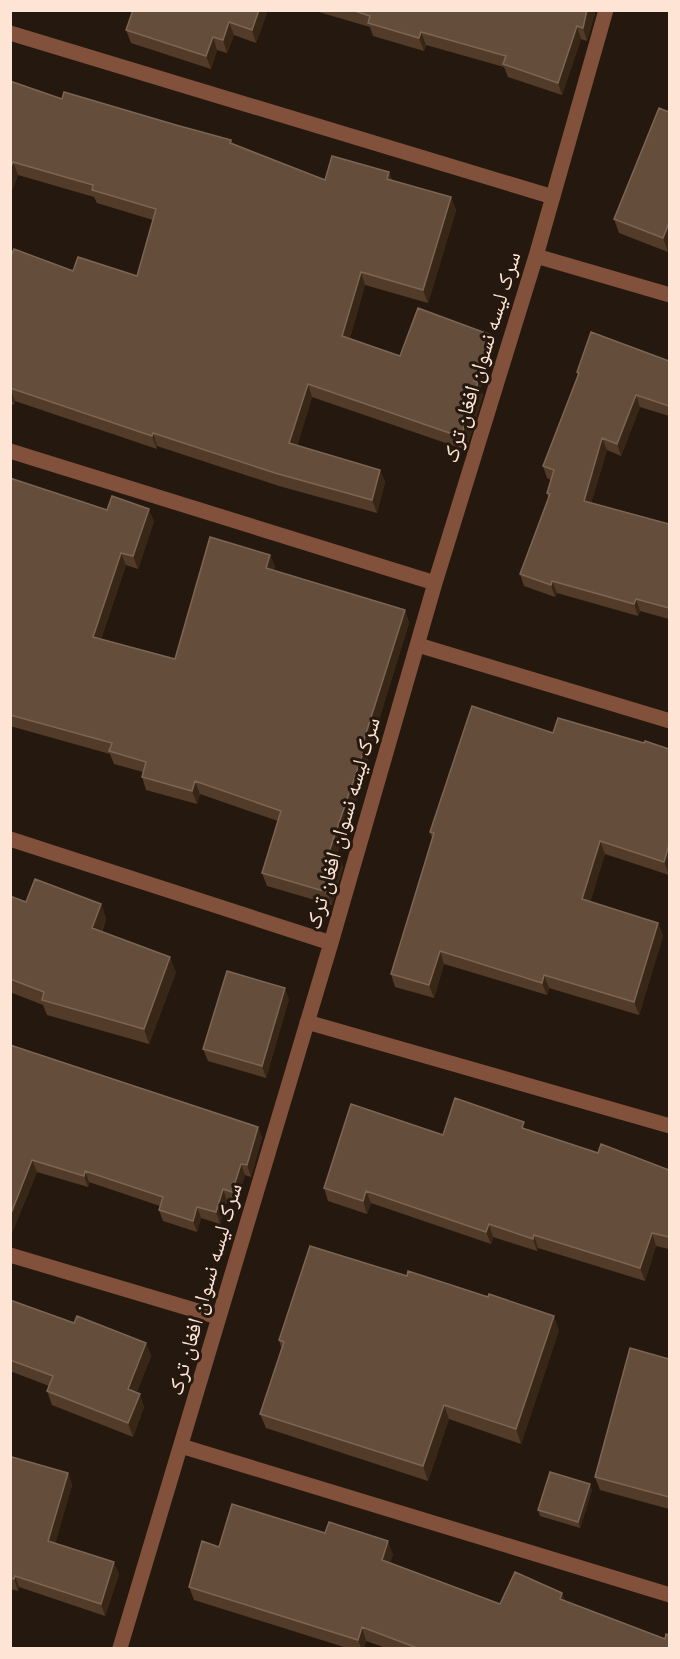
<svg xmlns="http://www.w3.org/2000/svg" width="680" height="1659" viewBox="0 0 680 1659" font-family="'Exo 2','Noto Naskh Arabic',sans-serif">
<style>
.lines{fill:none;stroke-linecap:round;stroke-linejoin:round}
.minor{stroke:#82513b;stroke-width:15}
.wall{fill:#523c29}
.shaded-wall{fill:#382617}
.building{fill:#644e3b;stroke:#7c6553;stroke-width:1.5}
.labels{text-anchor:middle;stroke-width:6;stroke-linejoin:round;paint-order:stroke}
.street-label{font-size:22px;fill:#fee4d4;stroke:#25190f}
</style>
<rect width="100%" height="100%" fill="#25190f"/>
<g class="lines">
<path class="minor" d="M10,33L553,197
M536,256L670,295
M10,451L435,583
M418,645L670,721
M10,839L331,943
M307,1022L670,1126
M10,1255L218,1317
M181,1446L670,1595
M120,1648L331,943L435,583L536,256L606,10"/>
</g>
<path class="wall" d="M133,10H268L256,43L234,35L227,53L217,50L211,69L131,43L126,30Z
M312,10H594L595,13L587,41L581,39L562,95L508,77L504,67L426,45L424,51L373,36L370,27Z
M10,81L62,99L176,125L231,140L233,143L325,180L389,172L392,180L451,197L456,210L428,303L365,285L350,338L400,356L495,348L480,389L483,395L466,450L312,397L297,446L380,470L385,482L377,513L279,486L157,446V449L15,401L14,405L10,403V258L73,271L137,276L153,220L97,203L94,197L18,175L12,190L10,189Z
M659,108L668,252L619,233L614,219Z
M669,361V416L640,407L621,456L607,450L591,503L669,524V619L640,611L638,616L557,593L555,597L524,586L520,574L548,498L547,493L551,480L547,478L543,466L578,376L577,372Z
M10,478L107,510L154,521L138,569L126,565L101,639L175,659L270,555L275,567L273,571L405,610L409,623L367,758L369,763L337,854L343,867L332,905L267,886L262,873L278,821L200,794L197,804L146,790L142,777L143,772L114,764L110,754L10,726Z
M553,733L644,743L669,875L605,854L590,902L658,923L663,936L639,1015L549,988L547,995L444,964L434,998L395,987L391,974L432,838L430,832Z
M10,896L26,902L101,904L106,919L102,932L176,972L149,1044L47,1015L43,1005L10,992Z
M289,999L266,1078L208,1061L203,1049Z
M10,1045L258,1127L262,1138L251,1177L245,1175L236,1203L227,1201L220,1224L201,1218L197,1232L163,1221L159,1210L160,1206L89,1182L88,1187L37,1172L11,1235H10Z
M527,1129L598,1153L669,1170V1249L656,1246L645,1281L538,1248L537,1251L493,1237L491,1244L371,1203L367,1214L328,1201L324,1188L443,1135Z
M10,1300L74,1323L146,1343L151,1356L137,1392L144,1407L133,1437L52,1405L47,1391L49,1386L10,1371Z
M559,1330L521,1444L449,1419L428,1481L266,1428L260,1414L282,1350L279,1340Z
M669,1359V1509L600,1490L595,1477Z
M10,1462L68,1473L72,1485L55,1543L119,1574L105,1616L19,1587L18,1591L10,1589Z
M592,1490L580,1528L540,1516L538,1510Z
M325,1533L393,1554L390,1563L500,1604L562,1593L565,1601L669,1648H386L366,1641L364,1648H347L194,1600L189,1587L219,1547Z"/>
<path class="shaded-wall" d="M259,10H268L256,43L252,30Z
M587,10H594L595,13L587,41L583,28Z
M229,22L234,35L227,53L223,40Z
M577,26L581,39L562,95L558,83Z
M421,32L426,45L424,51L419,38Z
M213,37L217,50L211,69L206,56Z
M13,162L18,175L12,190L10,185V169Z
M389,172L394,185L387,179Z
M451,197L456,210L428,303L423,290Z
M669,223V249L668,252L663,238Z
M361,272L365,285L347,349L342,336Z
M491,335L495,348L480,389L483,395L466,450L461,437L474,381Z
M308,384L312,397L294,456L289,443Z
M10,388L15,401L14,405L10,396Z
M636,395L640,407L621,456L617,444Z
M153,433L157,446V449L152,436Z
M602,438L607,450L588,513L584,501Z
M380,470L385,482L377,513L372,500Z
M149,509L154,521L138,569L133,556Z
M121,553L126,565L97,650L93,637Z
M270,555L275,567L270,581L266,568Z
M552,581L557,593L555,597L551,585Z
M636,599L640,611L638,616L634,604Z
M405,610L409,623L367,758L369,763L334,864L329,852Z
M195,781L200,794L197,804L192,791Z
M600,841L605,854L587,912L582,899Z
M669,845V875L664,862Z
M338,854L343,867L332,905L327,892Z
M101,904L106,919L97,943L92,928Z
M658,923L663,936L639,1015L634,1002Z
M440,951L444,964L434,998L429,985Z
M170,957L176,972L149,1044L144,1029Z
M544,975L549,988L547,995L542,983Z
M285,988L289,999L266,1078L262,1066Z
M258,1127L262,1138L251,1177L247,1165Z
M32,1160L37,1172L11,1235L10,1233V1216Z
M241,1164L245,1175L236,1203L232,1192Z
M85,1171L89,1182L88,1187L84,1176Z
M223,1189L227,1201L220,1224L216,1212Z
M366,1191L371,1203L367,1214L363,1201Z
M197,1207L201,1218L197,1232L193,1221Z
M489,1224L493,1237L491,1244L486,1232Z
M652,1233L656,1246L645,1281L640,1268Z
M534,1235L538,1248L537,1251L533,1239Z
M554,1316L559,1330L521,1444L516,1429Z
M146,1343L151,1356L133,1402L128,1389Z
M140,1394L144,1407L133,1437L128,1423Z
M444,1405L449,1419L428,1481L423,1466Z
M68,1473L72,1485L53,1553L48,1541Z
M590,1484L592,1490L580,1528L578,1522Z
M388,1541L393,1554L387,1573L382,1560Z
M114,1562L119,1574L105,1616L101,1604Z
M15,1576L19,1587L18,1591L14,1579Z
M562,1593L567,1607L560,1599Z
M362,1627L366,1641L364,1648H361L358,1640Z"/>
<path class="building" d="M133,10H259L252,30L229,22L223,40L213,37L206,56L126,30Z
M352,10H587L583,28L577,26L558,83L503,64L506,56L421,32L419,38L368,23L370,16Z
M10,81L62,99L64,92L176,125L231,140L230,143L325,180L332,156L389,172L387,179L451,197L423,290L361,272L342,336L400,356L418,308L491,335L474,381L478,382L461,437L308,384L289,443L380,470L372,500L275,473L153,433L152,436L10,388V258L14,249L73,271L78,257L137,276L156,209L92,190L93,185L13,162L10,169Z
M659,108L669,112V223L663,238L614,219Z
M591,332L669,361V406L636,395L617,444L602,438L584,501L669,524V608L636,599L634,604L552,581L551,585L520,574L550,494L547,493L554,470L543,466L579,373L577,372Z
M10,478L107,510L112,496L149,509L133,556L121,553L93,637L175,659L210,537L270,555L266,568L405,610L361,749L364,750L329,852L338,854L327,892L262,873L281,811L195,781L192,791L142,777L146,762L109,751L112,743L10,715Z
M472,706L553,733L558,718L644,743L645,741L669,749V845L664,862L600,841L582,899L658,923L634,1002L544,975L542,983L440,951L429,985L391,974L434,833L430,832Z
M35,879L101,904L92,928L170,957L144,1029L42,1000L44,992L10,979V896L26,902Z
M227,971L285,988L262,1066L203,1049Z
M10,1045L258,1127L247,1165L241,1164L232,1192L223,1189L216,1212L197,1207L193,1221L159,1210L163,1197L85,1171L84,1176L32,1160L10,1216Z
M455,1098L524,1122L522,1128L598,1153L601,1144L669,1170V1237L652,1233L640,1268L534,1235L533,1239L489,1224L486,1232L366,1191L363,1201L324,1188L351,1104L443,1135Z
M310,1246L407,1276L408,1271L488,1297L489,1294L554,1316L516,1429L444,1405L423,1466L260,1414L284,1342L279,1340Z
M10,1300L74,1323L77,1316L146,1343L128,1389L140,1394L128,1423L47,1391L53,1376L10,1360Z
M630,1348L669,1359V1497L595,1477Z
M12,1457L68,1473L48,1541L114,1562L101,1604L15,1576L14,1579L10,1578V1462Z
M550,1472L590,1484L578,1522L538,1510Z
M232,1504L325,1533L329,1522L388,1541L382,1560L500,1604L515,1572L562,1593L560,1599L665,1639L666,1634L669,1635V1648H417L362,1627L358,1640L189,1587L202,1541L219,1547Z"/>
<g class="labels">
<g class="street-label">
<text transform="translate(481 357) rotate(-73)" y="8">سرک لیسه نسوان افغان‌ ترک</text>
<text transform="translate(342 823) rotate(-74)" y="8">سرک لیسه نسوان افغان‌ ترک</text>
<text transform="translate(204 1289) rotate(-74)" y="8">سرک لیسه نسوان افغان‌ ترک</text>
</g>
</g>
<rect width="680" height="1659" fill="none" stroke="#fee4d4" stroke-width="24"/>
</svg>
